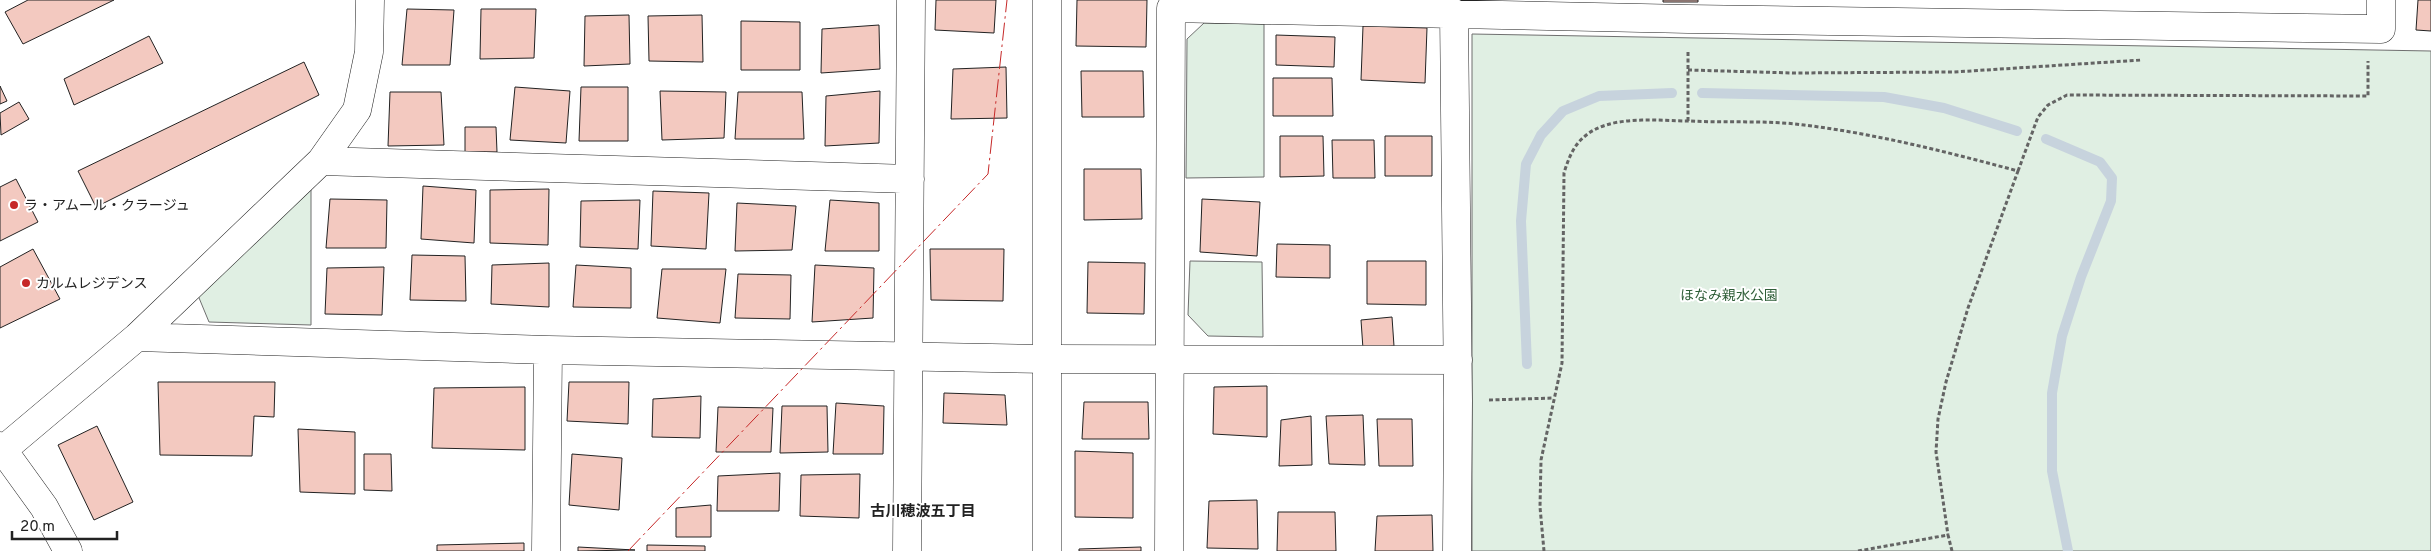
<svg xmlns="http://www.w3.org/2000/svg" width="2431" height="551" viewBox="0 0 2431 551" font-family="Overpass,'Noto Sans JP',sans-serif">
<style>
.green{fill:#e0efe3;stroke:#6f6f6f}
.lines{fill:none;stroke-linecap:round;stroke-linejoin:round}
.stream{stroke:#c7d3dd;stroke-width:10}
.building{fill:#f3c9c0;stroke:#222}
.street-casing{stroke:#222;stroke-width:29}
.secondary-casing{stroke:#222;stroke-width:29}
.path{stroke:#646464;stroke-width:3;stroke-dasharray:4 2.5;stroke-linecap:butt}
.street{stroke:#fff;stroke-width:28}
.secondary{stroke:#fff;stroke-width:28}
.power{stroke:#c62828;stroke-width:1;stroke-dasharray:18 4 2.5 4;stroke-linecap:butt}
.poi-dot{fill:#c62828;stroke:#fff;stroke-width:2}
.labels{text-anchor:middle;stroke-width:4;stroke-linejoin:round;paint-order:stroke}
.poi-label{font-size:14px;fill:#222;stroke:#fff;text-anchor:start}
.park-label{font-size:14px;fill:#2f5e38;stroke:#fff}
.neighbourhood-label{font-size:15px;font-weight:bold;fill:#222;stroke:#fff}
</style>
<rect width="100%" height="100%" fill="#fff"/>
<path class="green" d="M1204,23L1264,24V177L1186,178L1187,39Z
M1472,34L2431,51V551H1472Z
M311,190V325L209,322L197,293Z
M1190,261L1262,262L1263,337L1208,336L1188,315Z"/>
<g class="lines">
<path class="stream" d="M1702,93L1884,97L1944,108L2017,131
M2046,139L2100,162L2112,178L2111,201L2081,277L2062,336L2052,393V471L2068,551
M1527,364L1521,221L1526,164L1541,135L1563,111L1599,96L1672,93"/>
</g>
<path class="building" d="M28,0H114L23,44L5,12Z
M936,0H996L994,33L935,30Z
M1077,0H1147L1146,47L1076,46Z
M1663,0H1698V2H1663Z
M2418,0H2431V31L2416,30Z
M407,9L454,10L450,65H402Z
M481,9H536L534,58L480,59Z
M629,15L630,64L584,66L585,16Z
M702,15L703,62L649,61L648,16Z
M741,21L800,22V70H741Z
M879,25L880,69L821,73L822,29Z
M1363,26L1427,28L1425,83L1361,80Z
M1276,35L1335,37L1334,67L1276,65Z
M149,36L163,63L74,105L64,79Z
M304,62L319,95L96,207L78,171Z
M1006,67L1007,118L951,119L953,69Z
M1081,71H1143L1144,117H1082Z
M1273,78H1332L1333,116H1273Z
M0,86L7,101L0,104Z
M515,87L570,91L566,143L510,140Z
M581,87H628V141H579Z
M660,91L726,92L724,138L662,140Z
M880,91L879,143L825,146L826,96Z
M390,92H441L444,145L388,146Z
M738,92H802L804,139H735Z
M19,102L29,119L1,135L0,113Z
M465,127H496L497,152H465Z
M1280,136H1323L1324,176L1280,177Z
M1385,136H1432V176H1385Z
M1332,140H1374L1375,178H1333Z
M1084,169H1141L1142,219L1084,220Z
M16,179L38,222L0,241V187Z
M423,186L476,190L474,243L421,239Z
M549,189L548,245L490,243V190Z
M653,191L709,193L706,249L651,246Z
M330,199L387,200L386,248H326Z
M1202,199L1260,202L1257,256L1200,252Z
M640,200L638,249L580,247L581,201Z
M830,200L879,203V251H825Z
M737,203L796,206L792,250L735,251Z
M1277,244L1330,245V278L1276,277Z
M33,249L60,299L0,328V267Z
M930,249H1004L1003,301L931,300Z
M412,255L465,256L466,301L410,300Z
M1367,261H1426V305L1367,304Z
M1088,262L1145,263L1144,314L1087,313Z
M549,263V307L491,304L492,265Z
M576,265L631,268V308L573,307Z
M815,265L874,268L873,318L812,322Z
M384,267L382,315L325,314L327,268Z
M662,269H726L720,323L657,318Z
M738,274L791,275L790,319L735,318Z
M1392,317L1394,346L1363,349L1361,320Z
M158,382H275L274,417L254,416L252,456L160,455Z
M569,382H629L628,424L567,421Z
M1267,386V437L1213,434L1214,387Z
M525,387V450L432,448L434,388Z
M944,393L1005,395L1007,425L943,423Z
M701,396L700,438L652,437L653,399Z
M1084,402H1148L1149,439H1082Z
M836,403L884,406L883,454H833Z
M782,406H827L828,452L780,453Z
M718,407L773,408L771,452H716Z
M1363,415L1365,465L1329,464L1326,416Z
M1311,416L1312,465L1279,466L1281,420Z
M1377,419H1412L1413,466H1379Z
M97,426L133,502L94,520L58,445Z
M298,429L355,432V494L300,492Z
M1075,451L1133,453V518L1075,517Z
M364,454H391L392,491L364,490Z
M572,454L622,458L619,510L569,505Z
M780,473L779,511H717L718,476Z
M860,474L859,518L800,516L801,475Z
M1257,500L1258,549L1207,548L1209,501Z
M711,505V537H676V508Z
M1278,512H1335L1336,551H1277Z
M1432,515L1433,551H1375L1377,516Z
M524,543V551H437V545Z
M647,545L705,546V551H647Z
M578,547L635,550L578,551Z
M1141,547V551H1079V549Z"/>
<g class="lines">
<defs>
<path id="street" d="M1454,13L1458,401L1457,551
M321,161L910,179
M137,337L548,350L1048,359L1458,360
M0,446L44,507L68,551
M4,449L137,337L321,161L357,110L369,52L370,0
M546,551L548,350
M907,551L911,0
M1169,551L1171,8L1688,19L2381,29V0"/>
<path id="secondary" d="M1047,551V0"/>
</defs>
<use href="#street" class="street-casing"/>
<use href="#secondary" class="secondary-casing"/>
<path class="path" d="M1688,70L1793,73L1954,72L2142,60
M1688,121V50
M2018,171L2038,117L2048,105L2067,95L2368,96V61
M1489,400L1553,398
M1544,551L1540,507L1541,460L1562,363L1564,173C1568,160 1573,146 1584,137C1609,114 1659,121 1690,121C1727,123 1767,120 1804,125C1877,134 1947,152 2018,171L1968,308L1946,382L1938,419L1936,452L1948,535
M1858,551L1948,535L1952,551"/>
<use href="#street" class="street"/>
<use href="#secondary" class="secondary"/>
<path class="power" d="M628,551L988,174L1007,0"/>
</g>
<g class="poi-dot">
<circle cx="14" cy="205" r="5"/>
<circle cx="26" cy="283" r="5"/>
</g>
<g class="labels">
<g class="poi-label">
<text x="24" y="210">ラ・アムール・クラージュ</text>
<text x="36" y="288">カルムレジデンス</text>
</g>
<g class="park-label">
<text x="1729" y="300">ほなみ親水公園</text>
</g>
<g class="neighbourhood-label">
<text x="923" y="516">古川穂波五丁目</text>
</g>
</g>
<path d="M12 531v8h105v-8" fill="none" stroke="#222222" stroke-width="2.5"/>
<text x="20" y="531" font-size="15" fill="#222222" stroke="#ffffff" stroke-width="4" paint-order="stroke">20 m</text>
</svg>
